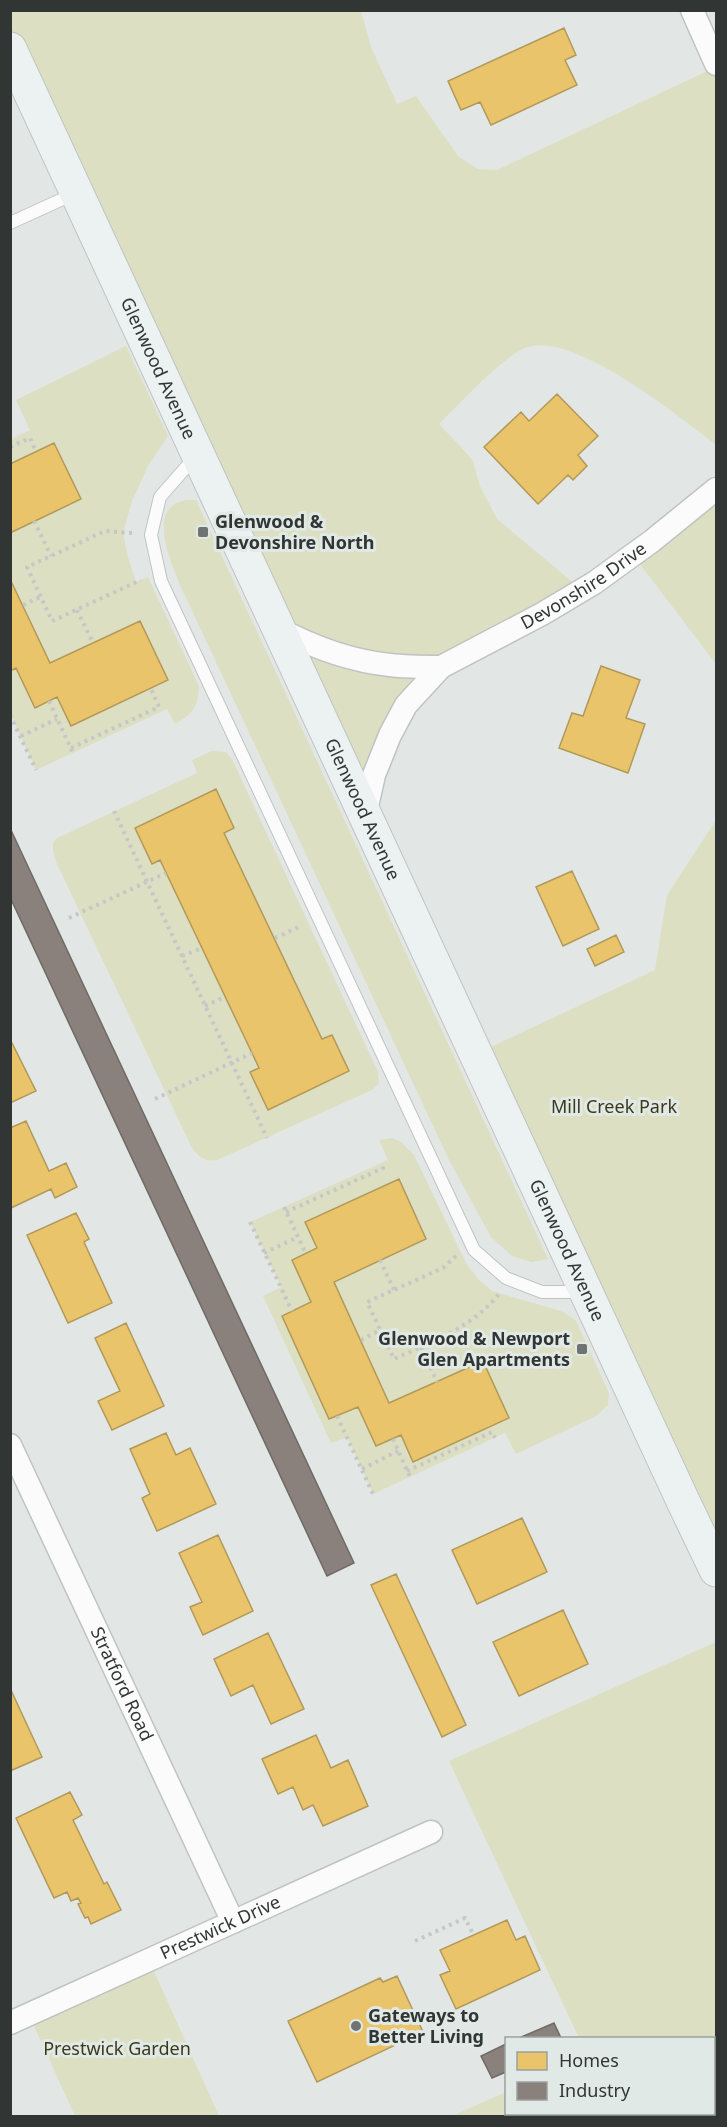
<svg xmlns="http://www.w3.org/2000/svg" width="727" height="2127" viewBox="0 0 727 2127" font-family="'Noto Sans',sans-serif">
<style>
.green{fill:#dcdfc2;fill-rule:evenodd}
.homes{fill:#e9c46a;stroke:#b2995a;stroke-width:1.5}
.industry{fill:#8a817c;stroke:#6f6a66;stroke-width:1.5}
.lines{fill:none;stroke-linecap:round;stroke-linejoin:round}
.lane-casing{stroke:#bfc3c1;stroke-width:14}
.street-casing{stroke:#bfc3c1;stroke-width:25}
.secondary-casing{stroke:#bfc3c1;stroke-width:35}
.path{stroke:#c6c7c7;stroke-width:4;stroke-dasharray:3 4.5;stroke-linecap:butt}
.lane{stroke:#fbfbfb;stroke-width:12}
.street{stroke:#fbfbfb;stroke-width:22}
.secondary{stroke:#ebf2f1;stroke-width:33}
.poi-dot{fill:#6f7371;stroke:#e0e9e5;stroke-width:2}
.labels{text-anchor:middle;stroke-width:6;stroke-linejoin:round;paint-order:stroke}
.street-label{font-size:18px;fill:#313533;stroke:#e0e9e5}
.poi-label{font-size:18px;font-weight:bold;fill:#313533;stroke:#e0e9e5;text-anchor:start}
.park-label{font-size:18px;fill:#3a3a18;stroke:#e0e9e5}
</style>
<rect width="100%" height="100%" fill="#e2e7e5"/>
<path class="green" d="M10,11H361L371,47L397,104L416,96L458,156L478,169L497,170L716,67V445C680,417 571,329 525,348C501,358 459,405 439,424L472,459L480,486L497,519L582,590L441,667L406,705L365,815L11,49Z
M126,346L168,436L148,466L132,501L123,533L128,557L136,582L148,577L199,686C198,707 193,714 175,724L167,709L36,770L11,715V671L16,668L35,708L57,697L71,726L168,680L140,621L50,663L11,579V533L81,499L54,443L11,464V439L30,430L16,400Z
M716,489V664L633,555Z
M186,500H196L548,1259L531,1262L512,1256L491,1237L449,1160L179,583C172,564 153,522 172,506C175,503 182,501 186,500Z
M212,751L226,752L232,759L378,1072L379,1083L372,1090L217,1160C204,1162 198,1157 191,1146L57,864L53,851V843L57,838L197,773L192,760ZM216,790L234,828L224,833L322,1039L332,1035L349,1071L268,1110L250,1072L259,1068L160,860L152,863L135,828Z
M716,820V1570L476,1054L655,970L667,895Z
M392,1138L401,1142L414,1155L466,1263L478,1279L492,1291L564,1312L576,1321L609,1393L608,1405L596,1416L516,1454L505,1433L373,1494L347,1437L331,1443L263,1296L281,1287L250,1222L388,1160L379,1140ZM399,1179L426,1239L334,1282L389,1403L483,1361L509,1418L413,1462L401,1435L376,1446L358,1407L329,1419L282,1316L311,1302L292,1260L317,1248Z
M716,1642V2116H452L506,2092V2114H714V2038H579L449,1761Z
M149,1960L219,2116H75L29,2015Z"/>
<path class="homes" d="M564,28L576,55L565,60L577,85L491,125L480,102L461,110L448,81Z
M557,394L598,436L578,455L587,466L573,480L568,475L538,504L484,447L521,412L529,421Z
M54,443L81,499L10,533V464Z
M10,579L50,663L140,621L168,680L71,726L57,697L35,708L16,668L10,671Z
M601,666L640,680L626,718L645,724L628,773L559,748L572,713L583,716Z
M216,789L234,828L224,833L322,1039L332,1035L349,1071L268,1110L250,1072L259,1068L252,1053L160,860L152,864L135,828Z
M572,871L599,929L563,946L536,887Z
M616,935L624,952L595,966L587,949Z
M10,1039L36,1091L10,1103Z
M26,1121L49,1171L66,1163L77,1187L55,1198L51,1189L11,1208L10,1128Z
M399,1179L426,1239L334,1282L389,1403L483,1361L509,1418L413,1462L401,1435L376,1446L358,1407L329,1419L282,1316L311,1302L292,1260L317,1248L305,1222Z
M76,1213L89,1239L84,1242L112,1303L68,1323L27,1235Z
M126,1323L164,1406L112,1430L98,1401L120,1391L95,1338Z
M166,1433L176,1455L190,1448L216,1504L157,1531L142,1498L150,1494L130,1449Z
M522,1518L547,1572L477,1604L452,1550Z
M218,1535L253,1611L203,1635L190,1607L202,1602L179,1553Z
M396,1574L466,1725L442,1737L371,1585Z
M563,1610L588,1664L519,1696L493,1642Z
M268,1633L304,1709L271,1724L253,1685L231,1696L214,1659Z
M10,1688L42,1757L10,1771Z
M316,1735L331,1768L348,1760L368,1806L323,1826L313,1805L303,1810L293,1787L278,1794L262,1759Z
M70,1792L82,1815L73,1820L104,1884L107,1882L121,1910L91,1924L88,1917L85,1918L78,1904L81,1903L78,1898L71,1901L67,1892L54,1898L16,1818Z
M507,1920L516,1940L525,1936L540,1970L456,2009L440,1975L450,1971L440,1950Z
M397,1976L423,2032L317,2082L288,2021L380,1978L383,1982Z"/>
<path class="industry" d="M10,828L354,1563L327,1576L10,897Z
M554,2023L561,2038H519Z
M506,2044V2072L492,2078L481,2056Z"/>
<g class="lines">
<defs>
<path id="lane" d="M10,223L76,193
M195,457L160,497L151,535L161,581L474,1250L506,1278L542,1292H583"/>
<g id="street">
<path d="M692,10L716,64"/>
<path d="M279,629C313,647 351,661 390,665C406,667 424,667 441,667"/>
<path id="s1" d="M365,815L374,775L390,735L406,705L441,667L542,614L594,583L652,541L716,489"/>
<path id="s2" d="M10,1445L233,1922"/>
<path id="s3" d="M10,2023L431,1832"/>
</g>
<g id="secondary">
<path id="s4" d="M10,49L683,1501L716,1570"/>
</g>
</defs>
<use href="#lane" class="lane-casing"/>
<use href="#street" class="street-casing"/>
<use href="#secondary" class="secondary-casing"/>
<path class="path" d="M10,447L30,438L36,452
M34,521L51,556
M132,533L105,531L27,567L52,621L141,580
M23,605L40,597
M77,610L93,643
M49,701L73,753
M10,715L36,770
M21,736L57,719
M71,748L159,707L151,689
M114,811L267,1138
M69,918L166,873
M275,938L301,926
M182,956L202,948
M205,1006L225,997
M155,1099L252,1053
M284,1207L306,1254
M286,1212L383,1168L381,1163
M250,1222L292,1311
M264,1253L298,1237
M456,1256L443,1268L367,1302L394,1359C431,1342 472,1328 499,1294
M380,1260L394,1290
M361,1340L380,1330
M421,1347L437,1382
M337,1416L373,1494
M393,1439L410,1477
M362,1469L398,1451
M407,1471L492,1432L495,1438
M415,1941L465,1918L473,1934"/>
<use href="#lane" class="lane"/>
<use href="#street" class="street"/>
<use href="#secondary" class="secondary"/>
</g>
<g class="poi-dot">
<rect x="197" y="526" width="12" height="12" rx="3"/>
<rect x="576" y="1343" width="12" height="12" rx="3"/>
<circle cx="356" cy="2026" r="6"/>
</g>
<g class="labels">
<g class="street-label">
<text dy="6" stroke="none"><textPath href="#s4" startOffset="352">Glenwood Avenue</textPath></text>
<text dy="6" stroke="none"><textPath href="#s1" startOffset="334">Devonshire Drive</textPath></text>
<text dy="6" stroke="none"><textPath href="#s4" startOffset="838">Glenwood Avenue</textPath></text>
<text dy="6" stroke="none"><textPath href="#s4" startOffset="1324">Glenwood Avenue</textPath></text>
<text dy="6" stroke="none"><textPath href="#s2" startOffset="264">Stratford Road</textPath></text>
<text dy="6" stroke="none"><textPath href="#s3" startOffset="231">Prestwick Drive</textPath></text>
</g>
<g class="poi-label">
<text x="215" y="528">Glenwood &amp;<tspan x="215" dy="21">Devonshire North</tspan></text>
<text x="570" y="1345" text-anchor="end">Glenwood &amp; Newport<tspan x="570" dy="21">Glen Apartments</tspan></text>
<text x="368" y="2022">Gateways to<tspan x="368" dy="21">Better Living</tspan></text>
</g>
<g class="park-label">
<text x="614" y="1113">Mill Creek Park</text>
<text x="117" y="2055">Prestwick Garden</text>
</g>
</g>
<rect width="727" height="2127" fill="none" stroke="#313533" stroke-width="24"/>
<rect x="505" y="2037" width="210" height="78" fill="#e0e9e5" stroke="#9aa19e" stroke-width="1.5"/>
<rect x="517" y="2052" width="30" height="18" fill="#e9c46a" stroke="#9aa19e" stroke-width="1.5"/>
<text x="559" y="2067" font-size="18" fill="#313533">Homes</text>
<rect x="517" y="2082" width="30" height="18" fill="#8a817c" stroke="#9aa19e" stroke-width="1.5"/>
<text x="559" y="2097" font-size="18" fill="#313533">Industry</text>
</svg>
